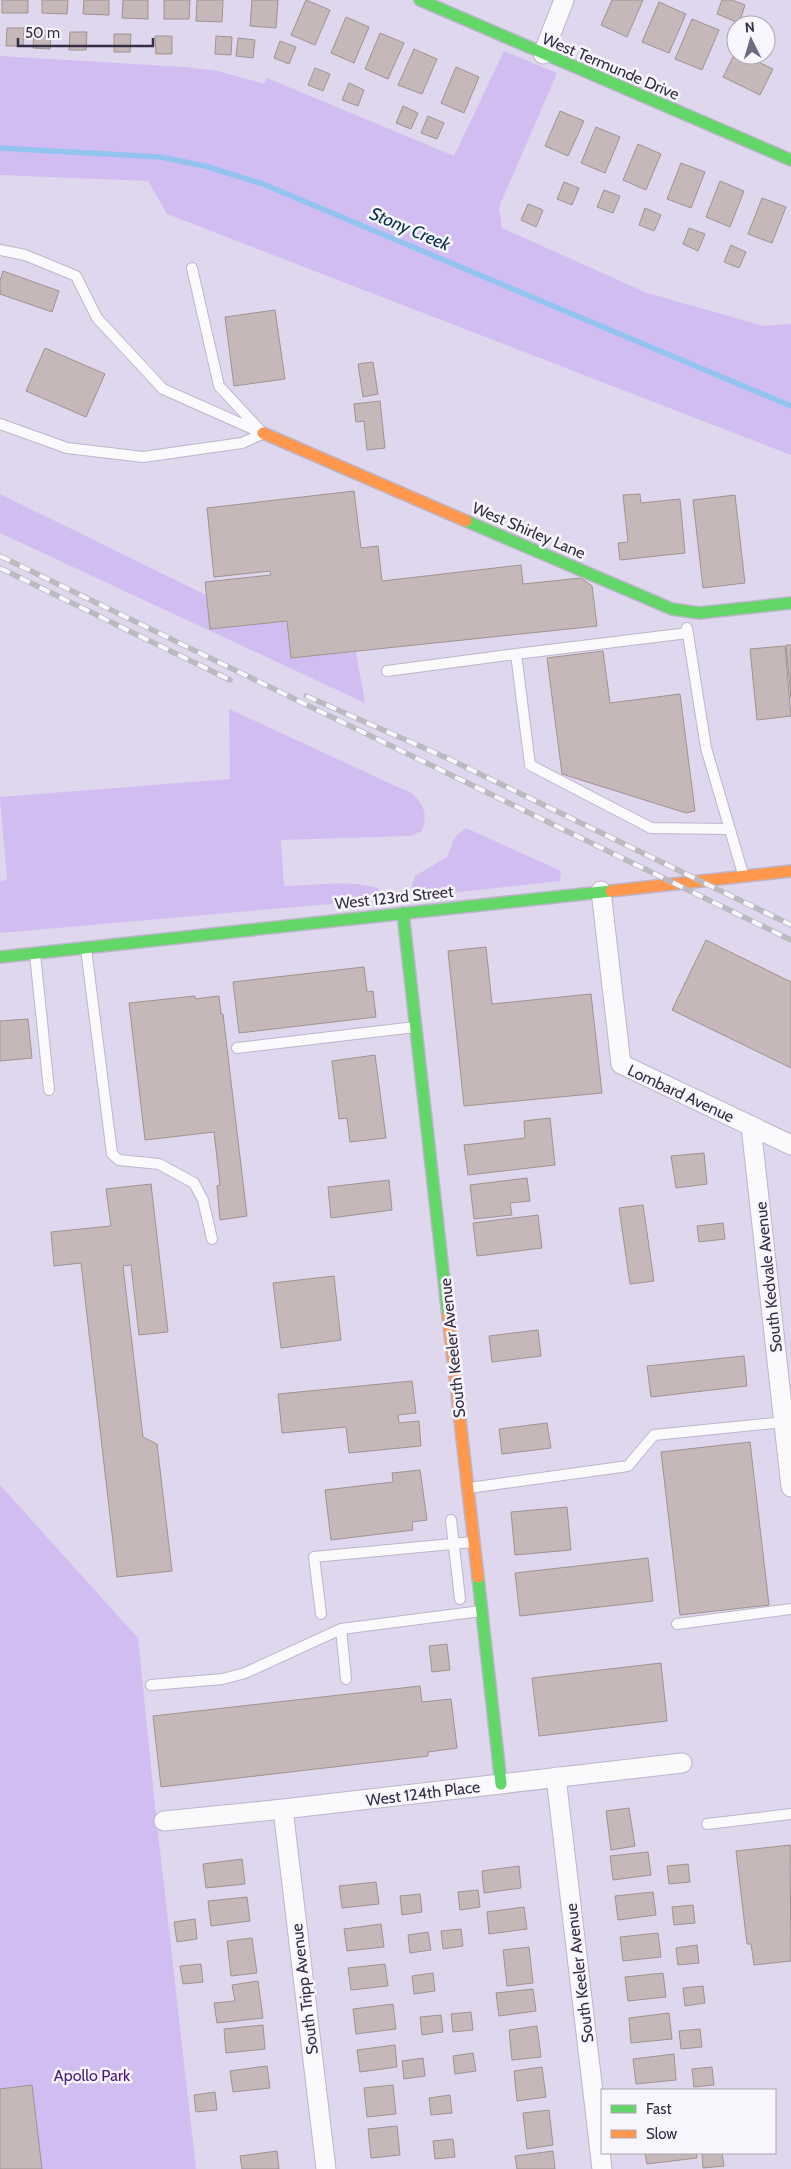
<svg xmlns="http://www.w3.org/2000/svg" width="791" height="2169" viewBox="0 0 791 2169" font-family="Cabin,sans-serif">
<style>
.green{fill:#d1bdf1}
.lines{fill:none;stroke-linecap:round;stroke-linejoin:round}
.stream{stroke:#93c4f0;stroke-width:5.5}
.building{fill:#c6b8b8;stroke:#9f9292}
.lane-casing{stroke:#bdb5cb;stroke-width:12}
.street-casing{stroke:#bdb5cb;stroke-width:21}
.fast-casing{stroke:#bdb5cb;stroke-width:14}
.slow-casing{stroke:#bdb5cb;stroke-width:14}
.lane{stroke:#faf9fc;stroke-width:10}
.street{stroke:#faf9fc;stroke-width:19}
.fast{stroke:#63d668;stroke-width:11}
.slow{stroke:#ff974d;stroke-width:11}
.rail-casing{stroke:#bcbac1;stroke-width:5.5}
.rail{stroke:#f8f6fd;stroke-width:4;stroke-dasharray:11;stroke-linecap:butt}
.labels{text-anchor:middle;stroke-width:5;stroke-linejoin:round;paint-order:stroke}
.street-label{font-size:16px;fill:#352c45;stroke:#f8f6fd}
.park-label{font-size:16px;fill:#4c1680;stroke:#f8f6fd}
.water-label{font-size:18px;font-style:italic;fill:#06314b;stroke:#f8f6fd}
</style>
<rect width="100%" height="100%" fill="#dfd7ed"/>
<path class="green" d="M504,51L557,73L499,207L502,228L647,293L764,326L791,324V455L167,214L148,181L0,175V56L185,67L218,71L264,84L267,78L454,156Z
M0,494L206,595L210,629L287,621L291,658L356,652L365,703L0,533Z
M229,709L413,794C424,806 428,814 422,831L410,836L281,840L284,886C311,886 347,880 373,887C380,888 384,893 386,899L0,933V881L7,880L0,797L230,779Z
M466,828L561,871L560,881L413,897L412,885L415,876L447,857L455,837Z
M0,1485L138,1638L155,1806L196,2169H0Z"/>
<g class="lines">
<path class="stream" d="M0,148L160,157L205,166L263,184L791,406"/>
</g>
<path class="building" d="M2,0H28V13H2Z
M42,0H68L67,14L42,13Z
M84,0H109V15L83,14Z
M123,0H148V19L122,18Z
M164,0H190L189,19H164Z
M197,0H223L222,22L196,21Z
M252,0H278L276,28L250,26Z
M306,0L330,10L315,45L291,35Z
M612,0H643L627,37L601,25Z
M722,0H732L745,5L739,23L717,14Z
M659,2L686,14L669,53L642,42Z
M346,17L369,27L354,63L331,53Z
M692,19L719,30L702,70L675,59Z
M7,28H24L23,46H6Z
M34,30L51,31L50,49L33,48Z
M70,32H87L86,50H69Z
M380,33L404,43L388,79L365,69Z
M114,34H131L130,52H114Z
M155,36H172V54H156Z
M216,36L232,37L231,55L215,54Z
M238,38L255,40L253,58L236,56Z
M280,41L296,47L289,64L274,58Z
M414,49L437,59L422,94L398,85Z
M736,51V55H743L773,69L760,95L723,77Z
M456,67L479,77L464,113L441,103Z
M315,68L330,74L323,91L308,85Z
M349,83L364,90L358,106L342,100Z
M403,106L418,113L411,129L396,123Z
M560,111L584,121L568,156L545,146Z
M428,116L444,123L437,139L421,133Z
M596,127L620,137L605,173L581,163Z
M638,144L661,154L646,190L623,180Z
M681,163L705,172L691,208L667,199Z
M720,181L744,191L730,227L706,217Z
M564,182L579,188L572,205L557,199Z
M604,190L620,196L613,213L597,207Z
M762,198L786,207L772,243L748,234Z
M528,204L543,210L536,227L521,220Z
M645,208L661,215L654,231L639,225Z
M689,228L705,234L698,251L683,244Z
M731,245L746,252L739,268L724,262Z
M3,271L59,291L52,312L0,294V281Z
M275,310L285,379L234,386L225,317Z
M45,348L105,374L86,417L26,391Z
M373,362L378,394L363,397L358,364Z
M380,401L385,448L367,450L364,421L356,422L354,404Z
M354,491L361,548L378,546L382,581L521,565L523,584L581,578L592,586L597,626L291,658L287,621L210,629L205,582L271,575L270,571L214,577L207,508Z
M640,494L641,503L680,499L685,553L620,560L618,543L628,542L623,495Z
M735,495L745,583L703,588L693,500Z
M786,645H791V698Z
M785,646L791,716L757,720L750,649Z
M603,651L610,703L680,694L695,811L686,813L562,774L547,658Z
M706,940L791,982V1068L672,1010Z
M486,947L492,1004L591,994L602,1093L464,1106L448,951Z
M364,967L367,992L373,991L376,1017L239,1033L233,982Z
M195,996V999L219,996L221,1014H223L247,1216L220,1220L217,1186L220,1185L214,1132L145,1140L129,1003Z
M28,1019L32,1058L0,1061V1021Z
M375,1055L386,1138L350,1142L347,1118L339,1119L332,1061Z
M550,1118L555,1165L468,1175L464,1145L525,1138L524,1121Z
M704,1153L707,1184L676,1188L671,1156Z
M527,1178L530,1201L510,1203L512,1215L474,1219L470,1185Z
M389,1180L392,1210L331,1218L328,1187Z
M151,1184L168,1332L139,1335L131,1265L123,1266L143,1437L157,1444L172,1571L117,1577L81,1263L54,1266L51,1232L111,1226L106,1189Z
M643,1205L654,1281L630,1284L619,1208Z
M538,1215L542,1248L477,1256L473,1223Z
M723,1223L725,1239L699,1242L697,1226Z
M334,1276L341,1340L281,1348L273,1283Z
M538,1330L541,1356L492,1362L489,1336Z
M744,1356L747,1386L651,1397L647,1366Z
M412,1381L416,1413L398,1415L399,1423L419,1421L421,1446L349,1453L346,1427L282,1433L278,1394Z
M547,1423L551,1448L502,1454L499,1429Z
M750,1442L769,1605L680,1615L661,1452Z
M420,1470L427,1520L412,1522L413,1530L331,1540L325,1490L393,1482L392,1473Z
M567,1507L571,1550L515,1555L511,1512Z
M648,1558L653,1601L520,1616L515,1573Z
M447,1644L450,1670L432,1672L429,1646Z
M661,1663L667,1721L539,1736L532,1678Z
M420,1686L422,1702L451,1699L457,1748L428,1752V1756L161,1787L153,1716Z
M629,1808L635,1846L611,1850L606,1811Z
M790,1845L791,1961L754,1965L751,1944H747L736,1851Z
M648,1852L651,1875L613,1880L610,1856Z
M242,1859L245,1884L206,1888L203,1864Z
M688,1864L690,1882L669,1884L667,1866Z
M519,1866L521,1888L484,1893L482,1871Z
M376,1882L379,1904L342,1908L339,1886Z
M478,1890L480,1907L460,1910L458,1892Z
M653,1892L656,1915L618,1920L615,1896Z
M420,1894L422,1912L402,1915L400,1896Z
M247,1897L250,1921L211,1926L208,1901Z
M693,1905L695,1923L674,1925L672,1907Z
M524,1907L527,1929L489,1934L487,1912Z
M195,1919L197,1939L177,1942L174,1922Z
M381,1924L384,1947L347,1951L344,1929Z
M461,1929L463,1946L443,1949L441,1931Z
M428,1932L431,1950L410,1953L408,1935Z
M658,1933L661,1957L623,1961L620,1937Z
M252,1938L257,1973L231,1976L227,1941Z
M697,1945L699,1963L678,1965L676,1948Z
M529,1947L533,1983L507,1986L503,1950Z
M201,1964L203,1982L183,1984L180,1966Z
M385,1964L388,1986L351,1990L348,1968Z
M433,1973L435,1991L414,1994L412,1976Z
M663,1973L666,1997L628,2001L625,1977Z
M258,1981L263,2018L217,2023L214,2003L235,2001L232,1985Z
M703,1986L705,2003L685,2006L683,1988Z
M533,1989L536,2011L499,2016L496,1993Z
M393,2004L396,2029L356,2034L353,2009Z
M471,2012L473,2030L453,2032L451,2014Z
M669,2013L672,2039L631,2043L629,2018Z
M441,2015L443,2032L422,2035L420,2017Z
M263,2025L265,2049L226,2053L224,2029Z
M537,2026L541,2057L512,2060L509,2030Z
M700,2029L702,2047L681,2049L679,2031Z
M395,2045L397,2067L360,2072L357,2050Z
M473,2053L476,2071L455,2074L453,2056Z
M674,2054L676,2080L636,2084L633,2059Z
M423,2058L425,2076L404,2079L402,2061Z
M267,2066L270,2088L233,2092L230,2071Z
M542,2067L546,2097L517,2101L514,2071Z
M712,2067L714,2085L694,2087L692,2069Z
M32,2085L42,2169H0V2089Z
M393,2085L396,2114L367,2117L364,2088Z
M215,2092L217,2110L196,2112L194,2095Z
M450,2095L452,2113L431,2115L429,2098Z
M549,2110L553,2145L527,2149L523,2113Z
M397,2126L400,2155L371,2158L368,2129Z
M453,2139L455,2157L435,2159L433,2141Z
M277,2151L279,2169H242L240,2156Z
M553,2151L555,2169H517L515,2156Z
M645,2153H696L697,2158L647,2164Z
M702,2153H722L724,2166L703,2168Z"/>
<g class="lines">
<defs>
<path id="lane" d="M0,250L25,255L76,276L97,318L163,389L262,433
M192,268L219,386L259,429
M0,424L67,448L143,457L242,443L262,434
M687,628L706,748L743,874
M688,633L516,654L530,765L651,828L729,829
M387,671L516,654
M86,949L112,1154L119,1160L159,1164L194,1183L203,1200L212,1239
M35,954L49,1090
M237,1048L415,1027
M469,1488L628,1466L654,1435L784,1422
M451,1520L460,1599
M321,1614L314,1557L473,1542
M677,1624L791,1609
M341,1629L346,1679
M151,1685L223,1679L245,1673L341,1629L481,1611
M707,1824L791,1814"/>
<path id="street" d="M543,54L564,0
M601,891L621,1064L791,1145
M751,1126L791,1487
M556,1777L602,2169
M283,1809L326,2169
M164,1821L283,1809L682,1763"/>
<path id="fast" d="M420,0L791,160
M466,521L672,609L699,613L791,603
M403,913L448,1316
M0,957L611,891
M478,1577L501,1784"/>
<path id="slow" d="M263,433L466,521
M611,891L791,871
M448,1316L478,1577"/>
</defs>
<use href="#lane" class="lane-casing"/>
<use href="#street" class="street-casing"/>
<use href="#fast" class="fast-casing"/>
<use href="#slow" class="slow-casing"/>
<use href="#lane" class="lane"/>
<use href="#street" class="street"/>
<use href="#fast" class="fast"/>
<use href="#slow" class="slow"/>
<defs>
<path id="rail" d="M0,556L791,940
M0,568L230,680
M306,696L447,758L791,925"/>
</defs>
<use href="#rail" class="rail-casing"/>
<use href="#rail" class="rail"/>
</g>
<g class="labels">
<g class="street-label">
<text transform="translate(611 66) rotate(23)" y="6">West Termunde Drive</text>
<text transform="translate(529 530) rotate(23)" y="6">West Shirley Lane</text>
<text transform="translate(394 897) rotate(-6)" y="6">West 123rd Street</text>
<text transform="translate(681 1093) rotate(25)" y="6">Lombard Avenue</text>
<text transform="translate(768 1277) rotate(-96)" y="6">South Kedvale Avenue</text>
<text transform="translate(452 1348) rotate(-96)" y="6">South Keeler Avenue</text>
<text transform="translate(423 1793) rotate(-7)" y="6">West 124th Place</text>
<text transform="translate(579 1973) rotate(-97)" y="6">South Keeler Avenue</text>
<text transform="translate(304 1989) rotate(-97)" y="6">South Tripp Avenue</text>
</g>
<g class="park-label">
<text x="92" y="2081">Apollo Park</text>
</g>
<g class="water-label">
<text transform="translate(410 229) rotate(23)" y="6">Stony Creek</text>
</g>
</g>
<rect x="601" y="2089" width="175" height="65" fill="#f8f6fd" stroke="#aaa5b3"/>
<rect x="611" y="2105" width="25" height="8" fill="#63d668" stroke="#aaa5b3"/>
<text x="646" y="2114" font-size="15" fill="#352c45">Fast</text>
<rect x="611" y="2130" width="25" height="8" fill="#ff974d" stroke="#aaa5b3"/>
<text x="646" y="2139" font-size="15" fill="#352c45">Slow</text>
<g transform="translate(751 40) rotate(355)"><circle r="24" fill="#f8f6fd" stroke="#aaa5b3"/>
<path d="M0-4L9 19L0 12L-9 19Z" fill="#706880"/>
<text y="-8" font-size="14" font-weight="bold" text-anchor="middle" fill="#352c45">N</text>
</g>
<path d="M18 38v8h135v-8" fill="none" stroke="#352c45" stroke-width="2.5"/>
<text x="25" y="38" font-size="15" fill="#352c45" stroke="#f8f6fd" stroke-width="4" paint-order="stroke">50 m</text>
</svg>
